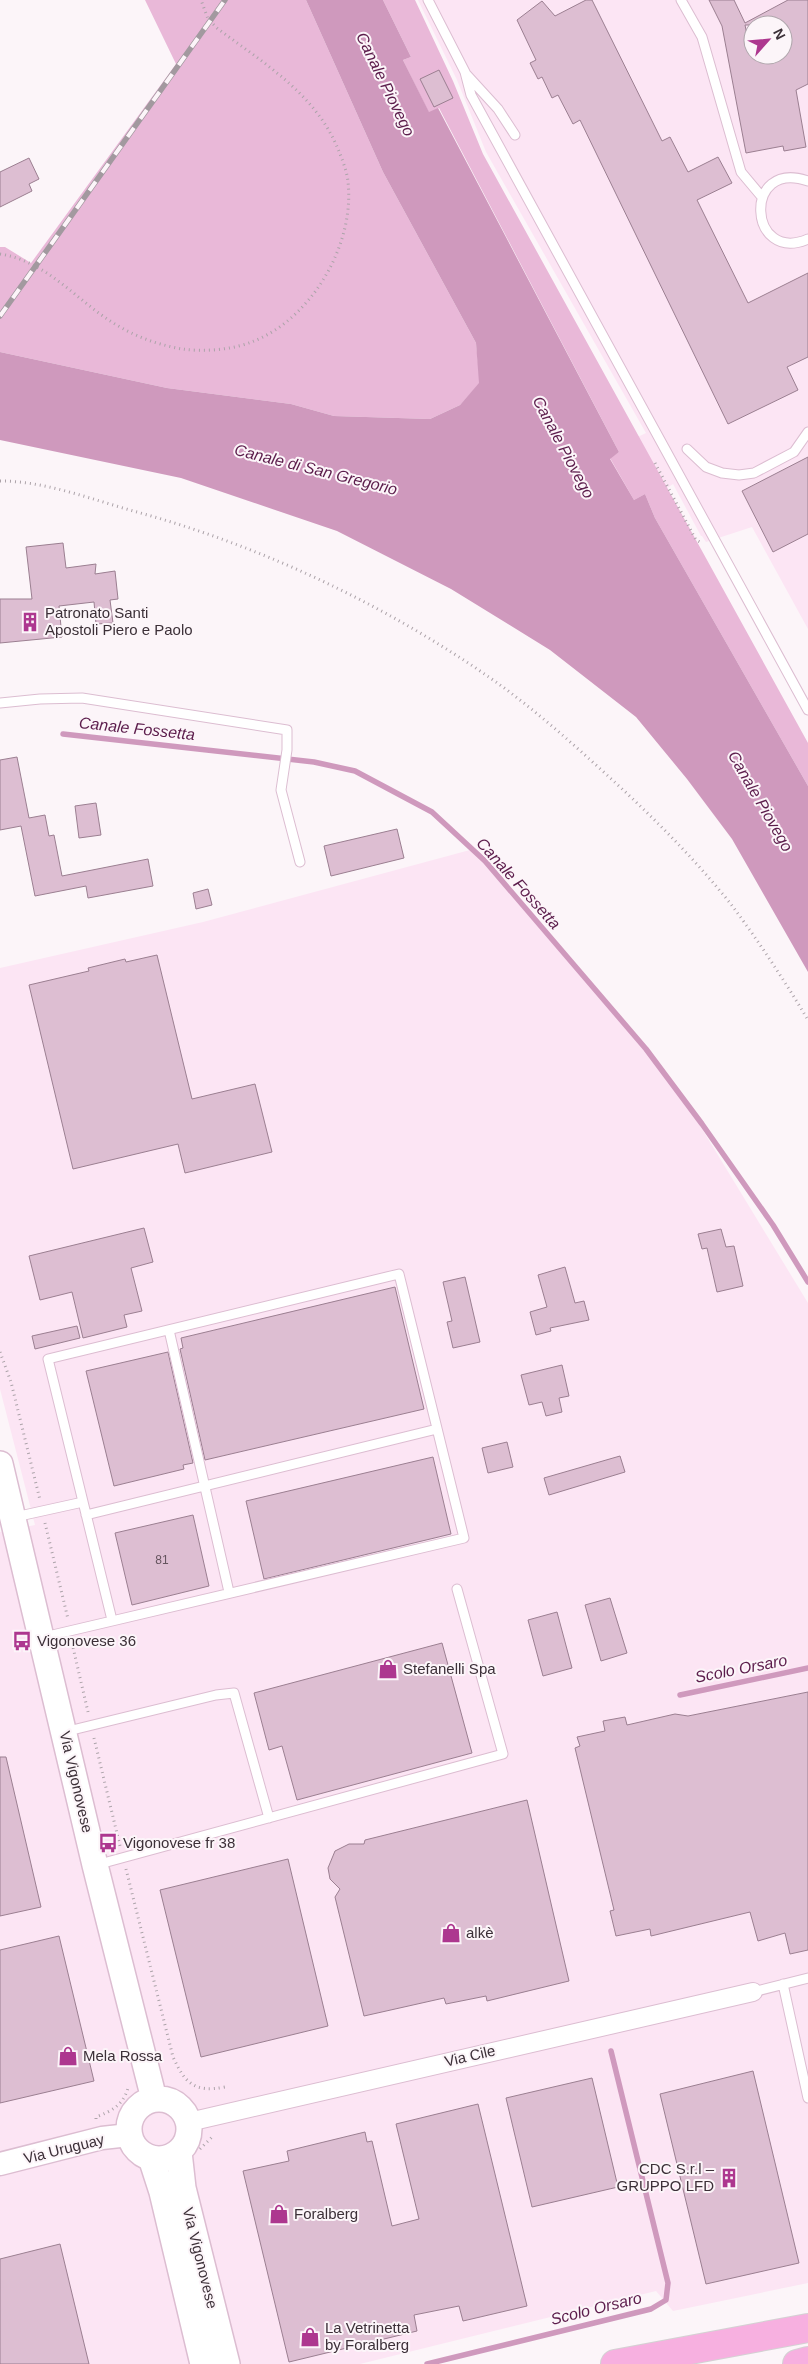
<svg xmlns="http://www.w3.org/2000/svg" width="808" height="2364" viewBox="0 0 808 2364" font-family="Helvetica,sans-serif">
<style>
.built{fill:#fce5f4;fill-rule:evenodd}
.green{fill:#e9b8d8}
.water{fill:#cf99bd}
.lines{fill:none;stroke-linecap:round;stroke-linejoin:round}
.stream{stroke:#cf99bd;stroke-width:5.5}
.building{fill:#ddbed2;stroke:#9b7f91;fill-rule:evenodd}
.service-casing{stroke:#dcbdd1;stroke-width:11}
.minor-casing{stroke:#dcbdd1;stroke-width:20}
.tertiary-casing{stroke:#dcbdd1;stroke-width:25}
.secondary-casing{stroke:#dcbdd1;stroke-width:28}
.trunk-casing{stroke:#d4d1d3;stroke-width:30}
.path{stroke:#aca3a9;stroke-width:3;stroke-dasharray:1 4;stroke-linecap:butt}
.service{stroke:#fff;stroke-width:9}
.minor{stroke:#fff;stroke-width:18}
.tertiary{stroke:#fff;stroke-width:22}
.secondary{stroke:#fff;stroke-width:25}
.trunk{stroke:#f7b0e0;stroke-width:28}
.rail-casing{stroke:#a2999f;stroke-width:5.5}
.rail{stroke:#fcf5f9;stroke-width:4;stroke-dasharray:11;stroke-linecap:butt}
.labels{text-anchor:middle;stroke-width:4;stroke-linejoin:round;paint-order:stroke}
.number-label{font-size:12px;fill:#64545e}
.poi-label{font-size:15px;fill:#3c3038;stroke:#fcf5f9;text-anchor:start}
.street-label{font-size:15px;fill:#3c3038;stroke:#fcf5f9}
.water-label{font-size:16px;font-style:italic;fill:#5c1d4c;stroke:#fcf5f9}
</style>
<rect width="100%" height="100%" fill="#fcf5f9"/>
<path class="built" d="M418,0H808V629L752,527L706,542L702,536H701L673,484L634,511L602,454L646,433L486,152L457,80ZM753,25H783V55H753Z
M470,850L483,862L644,1050L699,1124L808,1303V2283L673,2311L656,2291L360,2364H0V1532L35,1525L0,1389V968L203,922Z"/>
<path class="green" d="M145,0H306L383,172L476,343L480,383L460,405L430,419L334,416L291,404L167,388L0,352V247H5L31,263L176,64Z
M383,0H415L453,81L483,154L808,743V786L655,518L645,494L634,500L610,458L619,452L439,108L429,113L403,60L411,57Z"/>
<path class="water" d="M306,0H383L411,57L403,60L429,112L438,108L619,452L610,459L634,500L645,494L655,518L808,786V972L732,839L687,779L636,717L550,650L451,589L337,531L181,478L0,440V352L167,388L291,404L334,416L430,419L460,405L479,383L476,343L383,172Z"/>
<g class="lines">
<path class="stream" d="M63,734L314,762L355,771L432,812L485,861L646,1049L702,1124L773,1225L808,1282
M680,1695L808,1668
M427,2364L651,2309L666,2300L668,2283L611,2051"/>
</g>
<path class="building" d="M586,0H592L662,141L670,137L688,172L718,157L732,183L697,200L748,303L808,273V357L787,367L798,390L728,424L580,120L573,124L558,95L552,98L542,77L538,79L530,63L536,60L517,20L542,1L555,16Z
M709,0H734L745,23L788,0H808V84L796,90L806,147L784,151L783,146L746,153L722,26ZM745,25H783V55H751Z
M439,70L453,98L434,107L420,79Z
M29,158L39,179L29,184L32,191L0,207V172Z
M808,457V534L773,552L742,491Z
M63,543L66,568L96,564L95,574L115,571L118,599L110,600L113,623L96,624L94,602L59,606L62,637L0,643V599H32L26,547Z
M17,757L29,818L45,815L49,836L54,835L62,876L148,859L153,886L88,898L86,886L35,896L21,826L0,830V760Z
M96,803L101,835L79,838L75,806Z
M397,829L404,858L331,876L324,846Z
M208,889L212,905L196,909L193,893Z
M157,955L192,1099L255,1084L272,1152L185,1173L178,1144L73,1169L29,985L89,971L88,968L125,959L126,962Z
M144,1228L153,1262L131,1268L142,1311L124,1315L127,1327L83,1338L72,1292L40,1300L29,1256Z
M721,1229L726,1247L734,1246L743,1286L717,1292L707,1248L702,1249L698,1234Z
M565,1267L575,1303L584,1301L589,1320L550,1328L551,1331L536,1335L530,1312L547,1307L538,1275Z
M465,1277L480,1342L453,1348L447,1322L452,1321L443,1282Z
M395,1287L424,1409L205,1460L180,1349L183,1348L181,1338Z
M77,1326L80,1338L35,1349L32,1336Z
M168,1352L193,1463L183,1465L184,1469L114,1486L86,1371Z
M562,1365L569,1396L559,1398L562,1412L546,1416L542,1402L529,1405L521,1375Z
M507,1442L513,1467L488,1473L482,1448Z
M620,1456L625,1472L549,1495L544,1478Z
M433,1457L451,1534L264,1579L246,1501Z
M193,1515L209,1586L132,1605L115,1533Z
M610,1598L627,1653L601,1661L585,1605Z
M557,1612L572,1668L543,1676L528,1620Z
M442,1643L472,1753L297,1800L282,1746L269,1750L254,1693Z
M808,1692V1950L790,1954L785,1933L758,1941L750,1912L651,1936L650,1929L616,1936L610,1911L614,1910L575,1748L580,1746L577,1737L605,1731L603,1721L625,1717L627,1725L675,1714L688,1716Z
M0,1757H6L41,1907L0,1916Z
M527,1800L569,1981L487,2001L486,1996L446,2004L444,1998L364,2016L335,1897L340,1889L330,1879L328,1868L335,1851L349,1844H364L365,1840Z
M288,1859L328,2026L201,2057L160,1890Z
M59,1936L94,2081L0,2103V1950Z
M753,2071L799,2263L706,2284L660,2094Z
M592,2078L618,2187L532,2207L506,2098Z
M478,2104L527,2306L463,2321L459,2306L414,2315L417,2331L289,2362L243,2171L289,2161L287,2151L365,2132L367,2142L372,2141L392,2226L419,2219L396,2124Z
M60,2244L89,2364H0V2259Z"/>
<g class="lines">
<defs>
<path id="service" d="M428,0L465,72L471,95L808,710
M681,0L702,37L741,172L762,197
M466,74L498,109L515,135
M808,181C742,158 748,265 808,239
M687,449L706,467L722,473L739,475L754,473L794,452L808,432
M0,703L40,699L82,698L287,730V750L281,790L300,862
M169,1330L229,1592
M86,1515L437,1429
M15,1517L83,1502
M44,1637L464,1538L399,1274L48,1359L112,1620
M64,1732L216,1695L234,1693L269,1818
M96,1865L503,1754L457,1589
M783,1984L808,2098
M753,1992L808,1978"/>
<path id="minor" d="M189,2122L753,1992"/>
<path id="tertiary" d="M0,2164L102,2138L129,2135"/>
<path id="secondary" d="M0,1464L95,1865L154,2099
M129 2129a30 30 0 1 1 60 0a30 30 0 1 1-60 0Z
M179,2152L183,2188L227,2364
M151,2158L162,2192L203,2364"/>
<path id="trunk" d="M615,2364L808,2328
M797,2364L808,2361"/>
</defs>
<use href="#service" class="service-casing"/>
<use href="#minor" class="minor-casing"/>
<use href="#tertiary" class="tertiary-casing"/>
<use href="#secondary" class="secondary-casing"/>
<use href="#trunk" class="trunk-casing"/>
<path class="path" d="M0,254C47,261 77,301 115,324C136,337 159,345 182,349C204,352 233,350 254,341C312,318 355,244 348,182C347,171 342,159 338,149C315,93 263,63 217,28L208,19L201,0
M655,463L696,540L700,542
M0,481C46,481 93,500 137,512C264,547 388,606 496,682C535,710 572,743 608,776C651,815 693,857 730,903C758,940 784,980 808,1020
M0,1352L11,1382L40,1500
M45,1523L68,1619
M72,1643L88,1712
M94,1738L120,1846
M126,1869L173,2057C185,2083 194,2093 225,2087
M96,2119V2117C112,2111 123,2105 128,2088
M200,2149L213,2136"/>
<use href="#service" class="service"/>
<use href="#minor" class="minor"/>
<use href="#tertiary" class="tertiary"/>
<use href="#secondary" class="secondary"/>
<use href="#trunk" class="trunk"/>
<defs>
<path id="rail" d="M0,316L225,0"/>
</defs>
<use href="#rail" class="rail-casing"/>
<use href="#rail" class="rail"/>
</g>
<defs>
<symbol id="building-bare" viewBox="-9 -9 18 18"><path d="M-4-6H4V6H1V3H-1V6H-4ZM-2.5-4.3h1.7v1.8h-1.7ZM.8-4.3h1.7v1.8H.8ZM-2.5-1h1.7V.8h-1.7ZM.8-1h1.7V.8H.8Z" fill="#ad378f" stroke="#fcf5f9" stroke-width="2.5" paint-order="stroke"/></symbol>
<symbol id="bus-bare" viewBox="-9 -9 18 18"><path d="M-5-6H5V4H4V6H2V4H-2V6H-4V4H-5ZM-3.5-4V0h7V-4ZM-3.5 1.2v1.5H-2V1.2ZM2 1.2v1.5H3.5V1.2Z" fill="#ad378f" stroke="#fcf5f9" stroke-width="2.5" paint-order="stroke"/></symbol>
<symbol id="shop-bare" viewBox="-9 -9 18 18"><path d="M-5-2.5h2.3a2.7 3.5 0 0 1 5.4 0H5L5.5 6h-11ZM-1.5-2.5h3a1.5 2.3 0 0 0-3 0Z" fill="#ad378f" stroke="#fcf5f9" stroke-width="2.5" paint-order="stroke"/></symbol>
</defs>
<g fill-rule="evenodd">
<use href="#building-bare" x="16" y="608" width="28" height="28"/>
<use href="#bus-bare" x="8" y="1627" width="28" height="28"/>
<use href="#shop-bare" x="374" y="1655" width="28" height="28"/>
<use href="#bus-bare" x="94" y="1829" width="28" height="28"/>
<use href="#shop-bare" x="437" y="1919" width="28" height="28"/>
<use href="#shop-bare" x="54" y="2042" width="28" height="28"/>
<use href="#building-bare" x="715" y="2164" width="28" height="28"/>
<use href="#shop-bare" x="265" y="2200" width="28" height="28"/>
<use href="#shop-bare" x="296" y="2323" width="28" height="28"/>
</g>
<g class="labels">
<g class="number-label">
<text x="162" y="1564">81</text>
</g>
<g class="poi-label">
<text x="45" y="618">Patronato Santi<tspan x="45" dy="17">Apostoli Piero e Paolo</tspan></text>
<text x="37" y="1646">Vigonovese 36</text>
<text x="403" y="1674">Stefanelli Spa</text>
<text x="123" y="1848">Vigonovese fr 38</text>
<text x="466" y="1938">alkè</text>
<text x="83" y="2061">Mela Rossa</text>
<text x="714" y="2174" text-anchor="end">CDC S.r.l –<tspan x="714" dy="17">GRUPPO LFD</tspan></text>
<text x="294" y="2219">Foralberg</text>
<text x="325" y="2333">La Vetrinetta<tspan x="325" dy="17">by Foralberg</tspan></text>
</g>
<g class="street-label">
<text transform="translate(76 1782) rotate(77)" y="5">Via Vigonovese</text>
<text transform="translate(470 2056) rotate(-13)" y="5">Via Cile</text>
<text transform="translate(64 2149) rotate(-14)" y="5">Via Uruguay</text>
<text transform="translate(200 2258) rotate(76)" y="5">Via Vigonovese</text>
</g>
<g class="water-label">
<text transform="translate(386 84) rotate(64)" y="6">Canale Piovego</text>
<text transform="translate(564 447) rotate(62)" y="6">Canale Piovego</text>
<text transform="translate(316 469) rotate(14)" y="6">Canale di San Gregorio</text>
<text transform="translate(137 728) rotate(6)" y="6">Canale Fossetta</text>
<text transform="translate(761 801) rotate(60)" y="6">Canale Piovego</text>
<text transform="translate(519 883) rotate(48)" y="6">Canale Fossetta</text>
<text transform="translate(741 1668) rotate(-11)" y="6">Scolo Orsaro</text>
<text transform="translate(596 2308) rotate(-14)" y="6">Scolo Orsaro</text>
</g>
</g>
<g transform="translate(768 40) rotate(63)"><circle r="24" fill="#fcf5f9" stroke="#afa6ac"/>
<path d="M0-4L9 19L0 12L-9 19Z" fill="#ad378f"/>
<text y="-8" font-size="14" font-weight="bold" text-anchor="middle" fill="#3c3038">N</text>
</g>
</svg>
